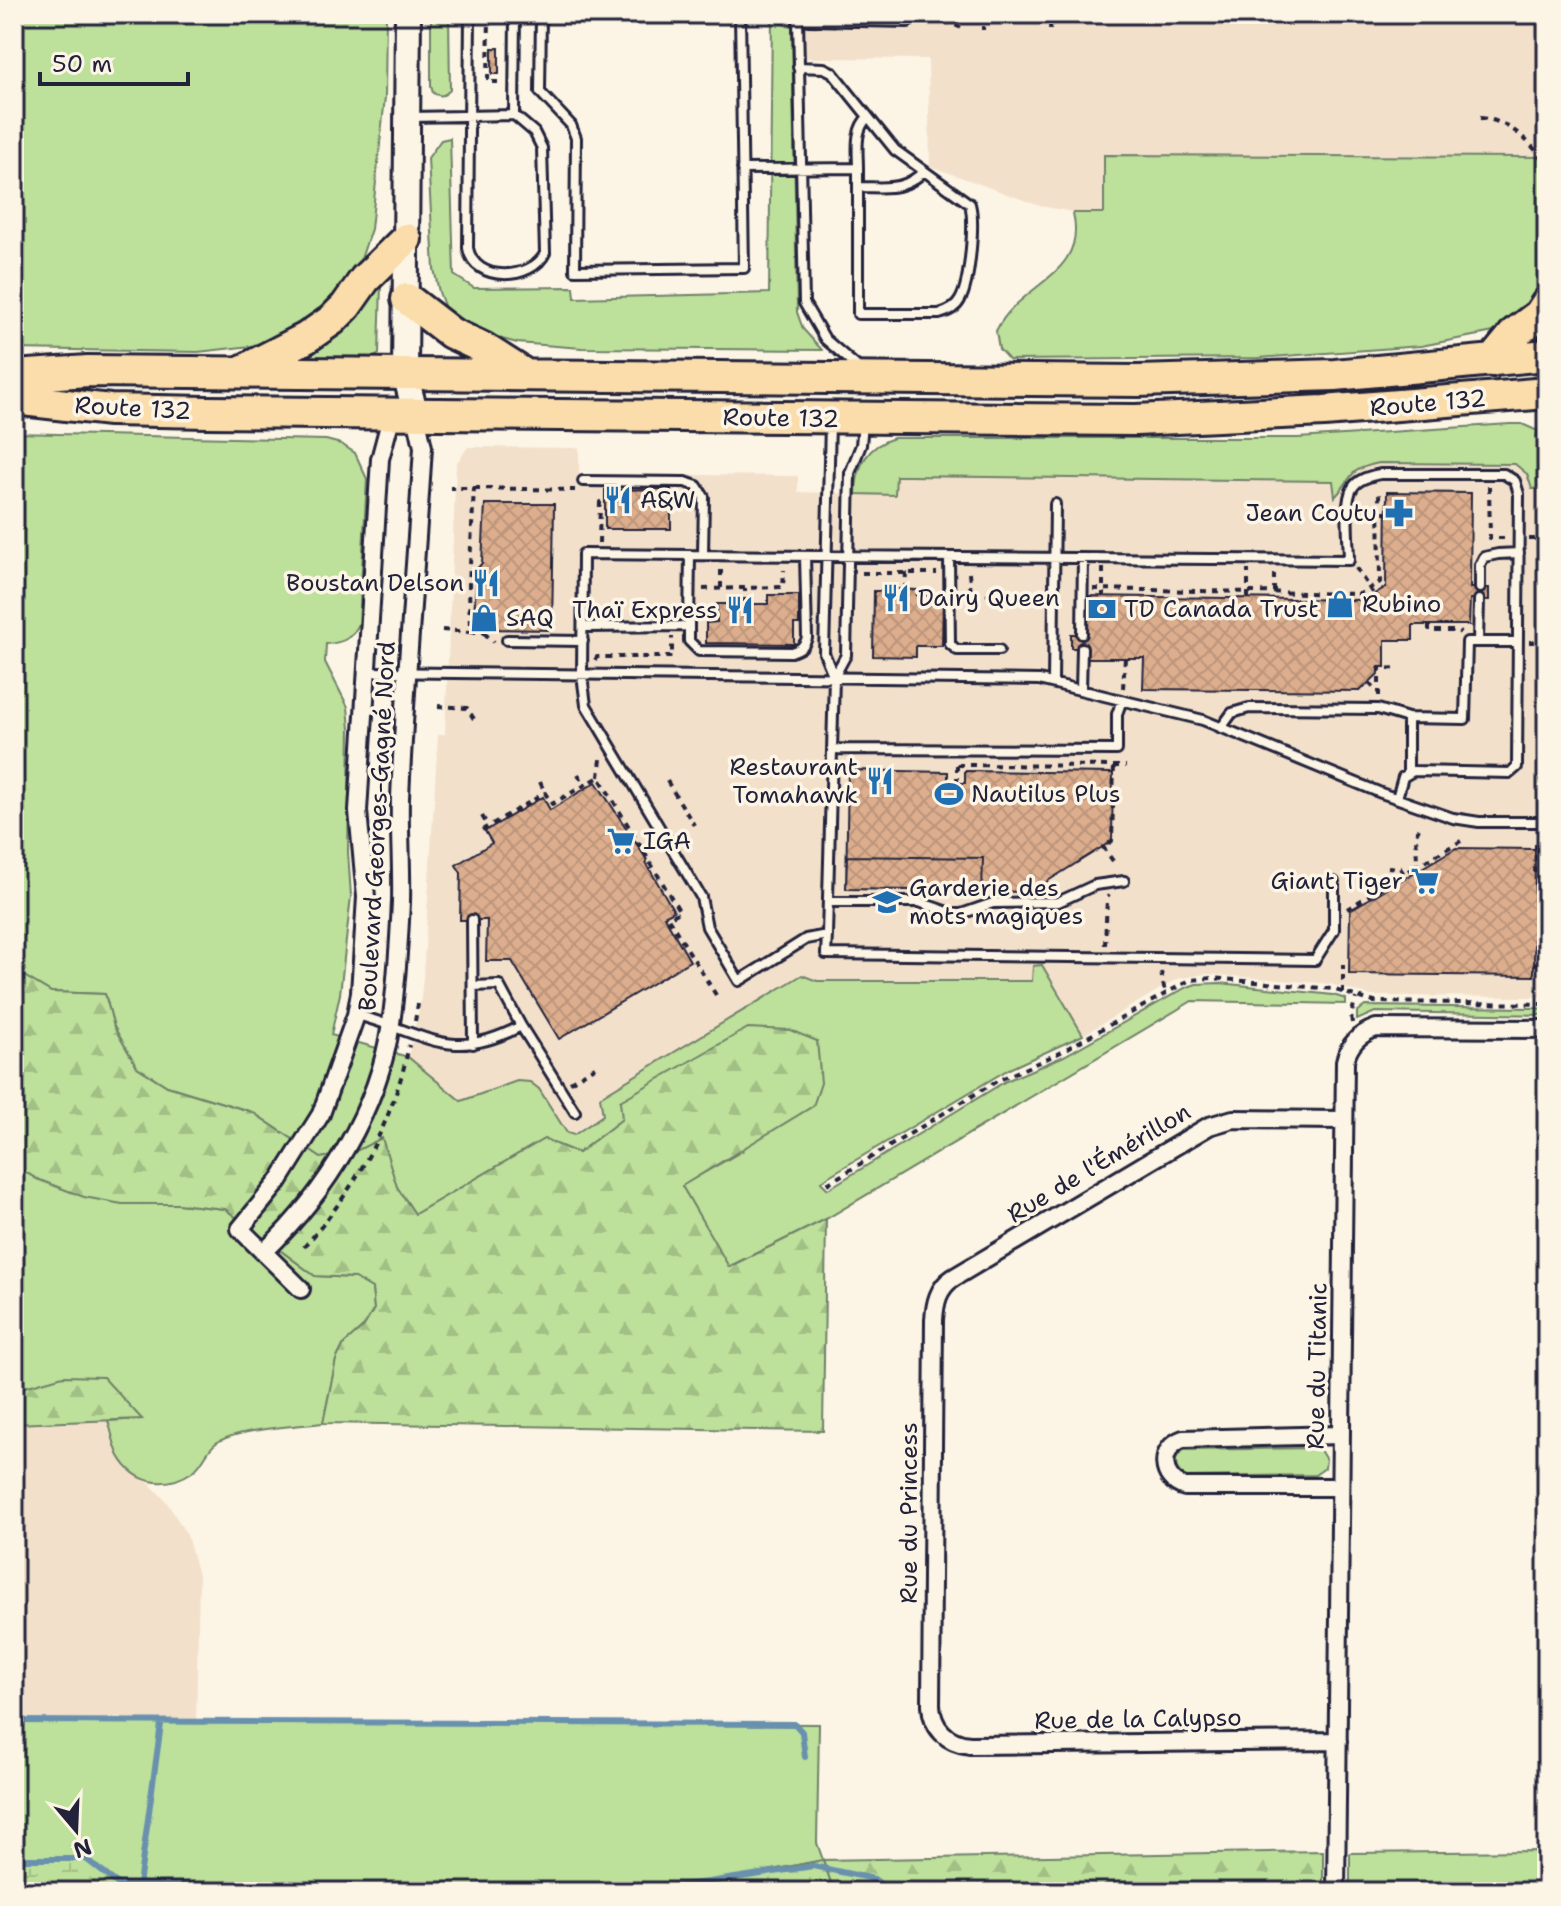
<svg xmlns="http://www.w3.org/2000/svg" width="1561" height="1906" viewBox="0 0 1561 1906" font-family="'Shantell Sans',sans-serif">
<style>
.built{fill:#f2e0cb}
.grass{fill:#bde09a;stroke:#70816a;stroke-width:2}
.forest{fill:url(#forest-firs);stroke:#70816a;stroke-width:2}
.wetland{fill:url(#wetland-marsh);stroke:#70816a;stroke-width:2}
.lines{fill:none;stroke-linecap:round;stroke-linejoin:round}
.stream{stroke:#6991ae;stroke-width:6}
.building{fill:url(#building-cross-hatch);stroke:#22223b;stroke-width:2}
.lane-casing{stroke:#22223b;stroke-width:14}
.street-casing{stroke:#22223b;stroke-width:22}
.secondary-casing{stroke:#22223b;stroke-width:30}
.highway-casing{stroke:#22223b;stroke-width:36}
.path{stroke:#22223b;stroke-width:4;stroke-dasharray:6 6;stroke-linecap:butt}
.lane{stroke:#fcf5e5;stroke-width:8}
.street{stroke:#fcf5e5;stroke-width:16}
.secondary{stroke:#fcf5e5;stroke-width:24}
.highway{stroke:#fbdcab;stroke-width:30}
.labels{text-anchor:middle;stroke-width:7;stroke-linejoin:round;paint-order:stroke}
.street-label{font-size:24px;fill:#22223b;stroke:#fcf5e5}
.poi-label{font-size:24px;fill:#22223b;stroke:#fcf5e5;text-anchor:start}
</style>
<defs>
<pattern id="forest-firs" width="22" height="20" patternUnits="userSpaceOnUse" patternTransform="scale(2)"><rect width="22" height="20" fill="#bde09a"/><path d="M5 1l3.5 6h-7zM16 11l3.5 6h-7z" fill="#a2c086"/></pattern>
<pattern id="wetland-marsh" width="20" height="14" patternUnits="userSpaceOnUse" patternTransform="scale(2)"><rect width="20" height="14" fill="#bde09a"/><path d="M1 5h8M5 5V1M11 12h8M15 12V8" fill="none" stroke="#a2c086"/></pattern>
<pattern id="building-cross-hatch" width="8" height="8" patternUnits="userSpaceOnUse" patternTransform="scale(2)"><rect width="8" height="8" fill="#dcae8d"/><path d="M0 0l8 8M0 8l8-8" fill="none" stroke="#bc957b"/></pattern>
</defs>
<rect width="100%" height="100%" fill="#fcf5e5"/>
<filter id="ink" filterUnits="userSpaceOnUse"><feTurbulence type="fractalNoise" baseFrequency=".0125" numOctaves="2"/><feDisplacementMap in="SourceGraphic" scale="16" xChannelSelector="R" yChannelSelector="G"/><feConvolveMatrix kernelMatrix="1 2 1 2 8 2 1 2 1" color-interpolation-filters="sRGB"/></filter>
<g filter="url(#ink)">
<path class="built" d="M774,14H1547L1546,157L1104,155V213L1073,212L1040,206L930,166L928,59L806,58L805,30L785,25Z
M468,447L579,448V474L798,476V492L894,495L896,476H907L1334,481L1333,494L1338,496L1352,472L1364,466L1379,463L1515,464L1527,474L1532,489H1547V997L1371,996L1330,984L1205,974L1177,979L1083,1035L1042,965L1033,966V981H817L802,975L574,1135L567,1133L558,1121L504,1085L461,1101L408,1057L420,1006L423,978L438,735L445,734L456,464Z
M108,1421L119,1455L132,1473L149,1483L166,1501L187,1535L199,1579L196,1723L14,1722V1424Z"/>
<path class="grass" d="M14,14H386L385,97L371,229L359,265L342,290L314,318L289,334L251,346L198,352L14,349Z
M431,14H449L450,90C444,96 441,97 433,93L431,86Z
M772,14L785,25L792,26L797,312L803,329L822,350L582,348L517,343L480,333L460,323L446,311L439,292L434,269L428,158L441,140L450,138L454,275L474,288L574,287L575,298L769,293Z
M1104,155L1546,157V281L1536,301L1499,331L1421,346L1259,358L1009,360L999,349L996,331C1019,283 1088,276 1073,213H1104Z
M381,284L379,354L371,359L290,358Z
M1510,424H1522L1538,431L1536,436L1547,454V489H1532L1527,474L1515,464L1379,463C1345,470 1354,478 1335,497L1333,481L907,476H896L895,495L856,494C856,466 867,446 894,438H1298Z
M14,433L326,440L341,444L355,453L367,479L359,624C352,639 342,643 326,644L325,662L348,707L350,729L348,852L351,896L340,994L331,1035L408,1057L461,1101L517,1081L530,1082L539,1089L567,1133L574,1135L603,1115L600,1097L802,975L817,981H1032L1033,966L1042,965L1083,1035L1009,1069L829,1176L821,1182L828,1189L1006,1081L1064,1056L1185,988L1196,984L1220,983L1333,995L1346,999V1004L1192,1001L826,1219L728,1267L681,1186L742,1151L623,1119L578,1153L544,1139L415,1214L397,1187L385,1154L354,1152L321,1158L252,1112L167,1086L137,1067L114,1027L105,994L51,992L14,970Z
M1365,1006L1533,1008L1547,1009V1015L1375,1012L1357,1020V1012Z
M14,1165L37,1179L178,1204L225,1209L315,1276L355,1278L372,1288L374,1309L365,1326L344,1344L336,1360L323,1423C298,1426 233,1429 215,1444C206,1451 202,1466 192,1472C165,1490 135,1484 119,1456C114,1446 112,1432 108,1421L141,1419L23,1385L14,1390Z
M1314,1448L1320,1450L1326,1460L1325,1468L1315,1475L1185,1477C1174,1469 1172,1457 1184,1450Z
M14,1722L819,1724L817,1843L823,1860L692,1886L618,1892L120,1883L85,1859H14Z
M1547,1851V1892H1350V1853Z"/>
<path class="forest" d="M14,970L51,992L105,994L114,1027L137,1067L167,1086L252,1112L321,1158L354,1152L382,1138L397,1187L415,1214L544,1139L578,1153L622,1119L620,1101L748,1028L790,1030L817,1041L821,1083L813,1106L682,1186L729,1267L826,1219L823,1431L323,1423L336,1360L344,1344L364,1326L374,1309L372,1288L355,1278L315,1276L225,1209L178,1204H122L84,1197L37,1179L14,1165Z
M63,1376L103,1377L142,1419L14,1424V1390Z
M1323,1851V1892H834L823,1860Z"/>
<path class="wetland" d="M14,1859H86L120,1883L537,1892H14Z
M823,1860L834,1892H618L692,1886Z"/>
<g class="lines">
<path class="stream" d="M14,1721L795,1724L802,1732L805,1757
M14,1859H86L119,1885H233L390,1892
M139,1885L161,1724
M618,1892L709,1882L813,1866L874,1879L891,1892
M1019,1892L1065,1885"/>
</g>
<path class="building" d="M492,48H499V74H492Z
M671,489V529H605V490Z
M1387,492L1471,493L1470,588H1489V600L1470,599L1469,625H1413V640H1385V667H1379V673L1360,691L1143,689L1144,658H1086V648H1071V634H1086V596L1364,600L1386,587Z
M485,504H554L552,630L473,629L477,569L482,563Z
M893,589L917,590V595H943L942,646H916V657L873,656L874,591H893Z
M768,595H799V624H794V644L706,643V623L717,622V604H768Z
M848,770L948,772V783H965V771L1113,773L1112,841L1030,892L846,889Z
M596,782L647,860L646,863L674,911L664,916L690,961L559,1039L512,961H486L487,920H460L461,873L456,865L492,843L485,831L543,797L550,810Z
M1456,848L1535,849L1534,976L1349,974L1350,910Z
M847,856L983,858L982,891L846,889Z"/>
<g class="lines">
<defs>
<path id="lane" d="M541,14L540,92L571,125L576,138L575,270L744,268L740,14
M791,14L808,20L908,22
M798,18L804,303L825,339L861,370
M514,115L515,14
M412,117L514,115L534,132L542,148L545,253C533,280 474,284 468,248L470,14
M858,168C858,151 854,130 868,117
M742,169L858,168V314H939C947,312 956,308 960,300C970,283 975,222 970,204L895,150L832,72L824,68L798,67
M858,187C886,187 903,192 924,171
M583,481L685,482L697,486L704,497L703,555
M690,555L583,554L582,675L586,705L701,897L707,927L739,981L806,939L827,935L834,677L824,653L830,424
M949,557L950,644L957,650H999
M1480,588V565L1484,557L1498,554L1519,553
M689,626V641L699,651L791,652C800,649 804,647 807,638L805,556
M584,627L689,626L690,555L1349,560C1349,544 1344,502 1352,489C1357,479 1370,476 1380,474H1504L1515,481L1519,494L1517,767L1510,773L1413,771L1403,777L1397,798
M1082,634L1083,558
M507,640L583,641
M1478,642L1479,600
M368,672L1039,680L1203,720L1381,793L1453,818L1479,822H1547
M834,677L846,655L850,473L861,445L863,423
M1053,683L1055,504
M1081,690L1082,648
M1408,718L1465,719L1467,642H1518
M1221,728L1232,713L1249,708L1378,709L1408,718V773
M832,749L1117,750V714L1122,700
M828,902H919L954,914H961L993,903L1058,902L1095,885L1124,881
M472,920L473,1044
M827,935L826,954L1315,960L1334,930V882
M473,986L499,985L521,1026
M357,1015C425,1033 450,1064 521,1026L575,1112"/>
<path id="street" d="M264,1252C326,1193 379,1109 391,1023C397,983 399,942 401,902C402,867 399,833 400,798C405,681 416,564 423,447L416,415
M301,1289L240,1229L279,1181L321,1114L356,1015L360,993L366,897L358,811L380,459L392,414
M1340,1487H1185C1160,1480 1158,1448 1183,1439L1340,1435
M1338,1741L970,1745C947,1743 932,1728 931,1705L934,1320C935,1303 938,1288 953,1278L1209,1126L1233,1119L1343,1120
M1336,1892L1345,1061C1349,1044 1359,1034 1376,1028L1547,1029"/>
<path id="secondary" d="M408,14L405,374L416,415"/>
<path id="highway" d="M407,299L451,333L483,348L524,374
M1492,361L1515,333L1539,315L1547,303
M240,372L306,338L332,320L346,306L365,279L406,239
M14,376L88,371L1138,381L1335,375L1547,355
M14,399L110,410L207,412L1136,420L1324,411L1547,393"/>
</defs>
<use href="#lane" class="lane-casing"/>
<use href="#street" class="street-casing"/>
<use href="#secondary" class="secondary-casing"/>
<use href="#highway" class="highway-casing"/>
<path class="path" d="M489,14L488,82H502
M983,14V30
M921,17L938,18L964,29
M1050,30L1051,14
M1480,118C1509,120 1531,142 1547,165
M1489,486L1490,538H1505
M474,488L575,490
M1359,512H1387
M1529,539H1547
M599,543L600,502H605
M1103,568V597
M1356,568L1373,594
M862,573H937
M969,573L971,594L999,595
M721,588V566
M703,589L783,587L784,570
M1093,589L1360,594L1380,582L1379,489
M905,590L906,572
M1274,592V571
M1248,598V570
M745,604V588
M1429,625V631H1458L1460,633
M442,630L470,632L469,584L474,488H450
M470,632L484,633L483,629
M484,633L494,642
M1529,642H1547
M595,660L597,657H672V637
M1369,683L1379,693
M1123,688L1125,658
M1379,696V669L1398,668
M438,706L467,708L474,719
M957,765L1126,766
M578,774L585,785
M599,777L601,759
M667,781L694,825
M540,782L545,793
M957,783V765
M482,816L488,826
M1419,828L1416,834L1417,866L1461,841
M482,830L545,793L552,804L599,777L680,912L668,918L716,995
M1113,861L1103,847L1112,841L1114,764
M1388,867L1400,868L1404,874
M1535,873L1536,844
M1347,909L1417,866L1419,870
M1105,945L1107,898L1109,895
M1534,964H1547
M1161,972L1165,993
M1343,993V965
M415,1021L418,1004
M1352,1023L1351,1015L1356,998
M570,1082L595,1067
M827,1184L997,1081L1059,1053L1190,980L1212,978L1332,989L1374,1002L1547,1004
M304,1247C355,1190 394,1121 409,1045"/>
<use href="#lane" class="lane"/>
<use href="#street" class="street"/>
<use href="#secondary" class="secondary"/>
<use href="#highway" class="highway"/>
</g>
</g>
<defs>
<symbol id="restaurant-bare" viewBox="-9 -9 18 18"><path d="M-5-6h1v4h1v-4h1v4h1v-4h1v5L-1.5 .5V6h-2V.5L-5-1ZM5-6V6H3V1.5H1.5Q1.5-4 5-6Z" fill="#1f6fb2" stroke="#fcf5e5" stroke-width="2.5" paint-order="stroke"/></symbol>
<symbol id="pharmacy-bare" viewBox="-9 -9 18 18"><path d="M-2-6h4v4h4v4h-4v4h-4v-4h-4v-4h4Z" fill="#1f6fb2" stroke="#fcf5e5" stroke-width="2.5" paint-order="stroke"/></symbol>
<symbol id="shop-bare" viewBox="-9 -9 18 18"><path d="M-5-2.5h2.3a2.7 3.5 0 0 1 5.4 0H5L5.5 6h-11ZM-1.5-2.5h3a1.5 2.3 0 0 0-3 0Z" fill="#1f6fb2" stroke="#fcf5e5" stroke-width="2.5" paint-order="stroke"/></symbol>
<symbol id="bank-bare" viewBox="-9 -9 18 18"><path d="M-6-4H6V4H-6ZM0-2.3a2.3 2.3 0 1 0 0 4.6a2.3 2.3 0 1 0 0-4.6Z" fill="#1f6fb2" stroke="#fcf5e5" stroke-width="2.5" paint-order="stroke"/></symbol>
<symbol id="stadium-bare" viewBox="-9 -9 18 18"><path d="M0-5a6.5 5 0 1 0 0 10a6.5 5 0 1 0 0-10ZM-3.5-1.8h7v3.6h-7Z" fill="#1f6fb2" stroke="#fcf5e5" stroke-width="2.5" paint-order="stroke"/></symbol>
<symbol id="supermarket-bare" viewBox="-9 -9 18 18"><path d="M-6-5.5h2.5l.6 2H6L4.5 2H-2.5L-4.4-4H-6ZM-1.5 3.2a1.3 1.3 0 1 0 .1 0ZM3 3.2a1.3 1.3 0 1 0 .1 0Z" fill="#1f6fb2" stroke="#fcf5e5" stroke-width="2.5" paint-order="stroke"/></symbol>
<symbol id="school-bare" viewBox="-9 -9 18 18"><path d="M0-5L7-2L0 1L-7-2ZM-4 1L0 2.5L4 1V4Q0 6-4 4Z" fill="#1f6fb2" stroke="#fcf5e5" stroke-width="2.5" paint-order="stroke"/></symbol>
</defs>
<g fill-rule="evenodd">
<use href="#restaurant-bare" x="598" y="480" width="40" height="40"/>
<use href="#pharmacy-bare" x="1379" y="493" width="40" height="40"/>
<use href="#restaurant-bare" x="466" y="563" width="40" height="40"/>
<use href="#restaurant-bare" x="876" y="578" width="40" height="40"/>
<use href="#shop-bare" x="1320" y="584" width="40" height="40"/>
<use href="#bank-bare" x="1082" y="589" width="40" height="40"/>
<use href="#restaurant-bare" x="720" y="590" width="40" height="40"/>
<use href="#shop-bare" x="464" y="598" width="40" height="40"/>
<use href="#restaurant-bare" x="860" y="761" width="40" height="40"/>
<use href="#stadium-bare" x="929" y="774" width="40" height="40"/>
<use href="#supermarket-bare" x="601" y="821" width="40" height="40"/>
<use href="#supermarket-bare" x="1405" y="861" width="40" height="40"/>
<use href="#school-bare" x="867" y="882" width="40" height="40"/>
</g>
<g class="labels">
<g class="street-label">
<text transform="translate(1428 403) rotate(-5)" y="8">Route 132</text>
<text transform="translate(133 408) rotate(3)" y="8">Route 132</text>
<text transform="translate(781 418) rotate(1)" y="8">Route 132</text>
<text transform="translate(377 826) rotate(-87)" y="8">Boulevard Georges-Gagné Nord</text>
<text transform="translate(1099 1163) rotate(-31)" y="8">Rue de l'Émérillon</text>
<text transform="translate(1317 1366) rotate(-89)" y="8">Rue du Titanic</text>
<text transform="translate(909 1513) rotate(-90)" y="8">Rue du Princess</text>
<text transform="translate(1138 1719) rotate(-1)" y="8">Rue de la Calypso</text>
</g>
<g class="poi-label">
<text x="640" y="508">A&amp;W</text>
<text x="1377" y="521" text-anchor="end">Jean Coutu</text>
<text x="464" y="591" text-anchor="end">Boustan Delson</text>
<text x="918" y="606">Dairy Queen</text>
<text x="1362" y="612">Rubino</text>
<text x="1124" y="617">TD Canada Trust</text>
<text x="718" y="618" text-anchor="end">Thaï Express</text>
<text x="506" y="626">SAQ</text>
<text x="858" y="775" text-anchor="end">Restaurant<tspan x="858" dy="28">Tomahawk</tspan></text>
<text x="971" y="802">Nautilus Plus</text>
<text x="643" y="849">IGA</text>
<text x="1403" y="889" text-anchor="end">Giant Tiger</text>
<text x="909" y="896">Garderie des<tspan x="909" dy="28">mots magiques</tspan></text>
</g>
</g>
<rect width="1561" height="1906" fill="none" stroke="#fcf5e5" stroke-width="48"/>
<rect x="24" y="24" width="1513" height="1858" fill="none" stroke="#22223b" stroke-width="3" filter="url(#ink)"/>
<g transform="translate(76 1830) rotate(161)" stroke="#fcf5e5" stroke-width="6" paint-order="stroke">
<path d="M0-6L14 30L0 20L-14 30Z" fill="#22223b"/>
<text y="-12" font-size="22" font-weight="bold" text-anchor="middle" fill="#22223b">N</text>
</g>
<path d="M40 72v12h148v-12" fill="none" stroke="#22223b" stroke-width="4"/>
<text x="52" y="72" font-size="24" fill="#22223b" stroke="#fcf5e5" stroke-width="6" paint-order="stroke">50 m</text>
</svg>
